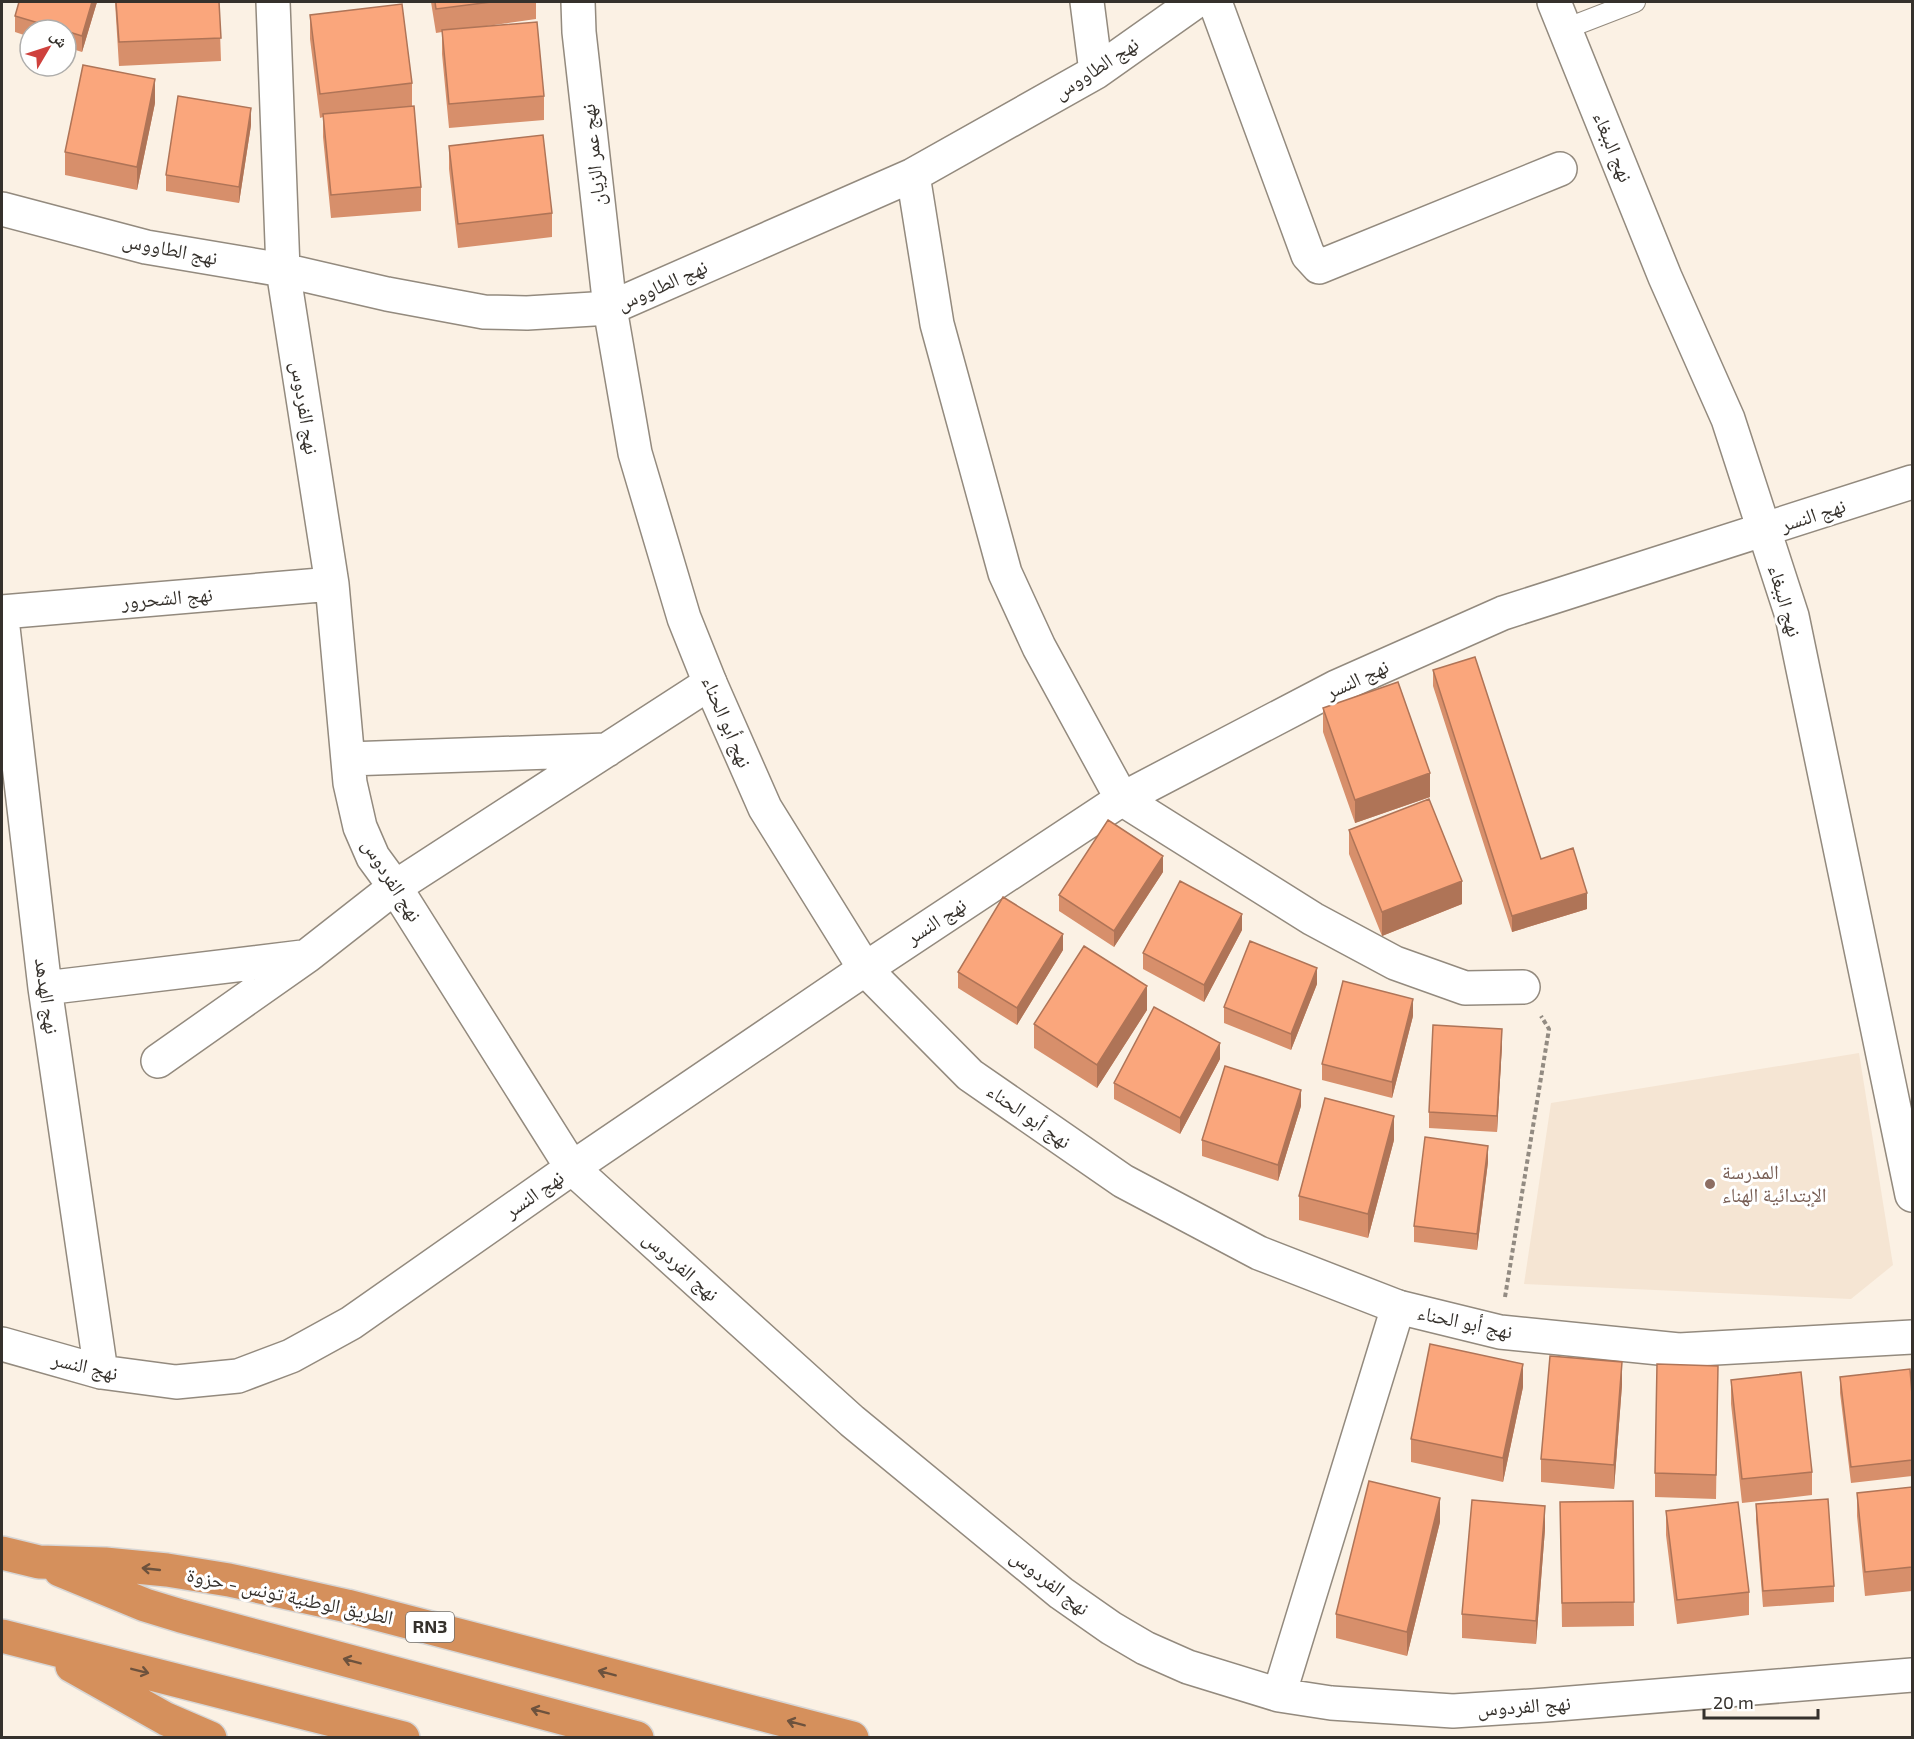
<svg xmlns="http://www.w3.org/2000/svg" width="1914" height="1739" viewBox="0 0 1914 1739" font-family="'Exo 2','Noto Naskh Arabic',sans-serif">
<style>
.built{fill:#f5e5d3}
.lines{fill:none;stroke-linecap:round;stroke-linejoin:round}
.lane-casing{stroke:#938a7e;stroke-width:22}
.street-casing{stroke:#938a7e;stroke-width:36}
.secondary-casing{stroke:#938a7e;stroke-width:36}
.highway-casing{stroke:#d7d6d5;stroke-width:36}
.path{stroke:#928b82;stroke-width:4;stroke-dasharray:4.5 3;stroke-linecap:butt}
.lane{stroke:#fff;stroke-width:20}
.street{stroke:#fff;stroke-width:33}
.secondary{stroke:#fff;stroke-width:33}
.highway{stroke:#d5905c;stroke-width:33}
.wall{fill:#d78f6b}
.shaded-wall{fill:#af7457}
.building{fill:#faa67c;stroke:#af7457;stroke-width:1.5}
.oneway{stroke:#6d523d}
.education-dot{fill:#8d6e63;stroke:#fff;stroke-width:2}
.labels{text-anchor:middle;stroke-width:6;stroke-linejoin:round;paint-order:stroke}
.shield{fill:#fff;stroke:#726f6b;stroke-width:1.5}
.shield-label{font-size:18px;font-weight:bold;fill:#35312c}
.street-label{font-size:20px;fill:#35312c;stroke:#fff}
.education-label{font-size:20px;fill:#785e54;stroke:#fff;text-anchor:start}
</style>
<rect width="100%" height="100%" fill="#fbf1e4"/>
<path class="built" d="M1859,1053L1893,1265L1851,1299L1524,1284L1551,1103Z"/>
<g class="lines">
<defs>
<path id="lane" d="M1565,29L1635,2"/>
<path id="street" d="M273,2L283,270L332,584L350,783L360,827L373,857L395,887L572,1168L852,1421L1061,1593L1111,1628L1145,1648L1188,1667L1279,1695L1331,1703L1453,1711L1546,1705L1912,1675
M1087,2L1096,72
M1215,2L1308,255L1319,267L1560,169
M1554,2L1665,277L1728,419L1792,616L1912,1195
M913,175L937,324L1005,573L1039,647L1122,799L1313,919L1395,963L1465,988L1523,987
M2,209L146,247L283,270L387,294L484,312L527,313L610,308L913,175L1096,72L1195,2
M2,612L332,584
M2,619L45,988L101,1372
M348,759L607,750
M45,988L302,957
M158,1061L307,956L395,887L710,683
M2,1344L101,1372L176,1382L238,1376L291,1356L351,1323L572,1168L865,969L1122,799L1336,687L1503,613L1912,482
M1279,1695L1398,1307"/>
<path id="secondary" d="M578,2L579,32L610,308L635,453L684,618L710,683L765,808L865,969L970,1075L1123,1181L1259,1253L1398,1307L1500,1332L1679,1350L1912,1337"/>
<path id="highway" d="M2,1553L39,1562L105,1564L167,1570L229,1580L347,1606L852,1738
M60,1570L145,1605L181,1616L637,1738
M2,1636L403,1738
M72,1666L166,1719L210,1738"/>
</defs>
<use href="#lane" class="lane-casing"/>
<use href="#street" class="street-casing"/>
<use href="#secondary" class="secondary-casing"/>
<use href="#highway" class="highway-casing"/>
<path class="path" d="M1505,1297L1549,1029L1541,1016"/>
<use href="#lane" class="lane"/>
<use href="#street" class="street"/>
<use href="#secondary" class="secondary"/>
<use href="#highway" class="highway"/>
</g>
<path class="wall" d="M19,2H97L82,52L66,47V30H30V37L15,32V16Z
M115,2H219L221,61L119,66Z
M431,2H536V19L473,28L544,96V120L449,128L442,54V32L436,33Z
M310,15L412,83V106L421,187V211L331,218L323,137V117L320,118L310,39Z
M155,103L137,190L65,175V152Z
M251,125L239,203L166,191V175Z
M449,146L552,213V237L458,248L449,169Z
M1433,670L1541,859L1587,909L1512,932L1433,686Z
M1323,708L1430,797L1355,823L1323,732Z
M1349,830L1462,904L1382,936L1349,854Z
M1163,872L1114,947L1059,911V895Z
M1242,930L1204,1002L1143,969V953Z
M1063,950L1017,1025L958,988V972Z
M1317,984L1291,1050L1224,1023V1007Z
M1147,1010L1097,1088L1034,1048V1024Z
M1413,1016L1392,1098L1322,1080V1064Z
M1502,1045L1497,1132L1429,1128V1112Z
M1220,1059L1180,1134L1114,1099V1083Z
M1301,1106L1278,1181L1202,1156V1140Z
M1394,1140L1368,1238L1299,1220V1196Z
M1488,1162L1477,1250L1414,1242V1226Z
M1718,1366L1716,1499L1655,1497V1473Z
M1840,1377L1912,1395V1476L1851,1483L1840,1393Z
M1731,1380L1812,1472V1495L1742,1503L1731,1404Z
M1622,1385L1614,1489L1541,1482V1459Z
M1523,1387L1503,1482L1411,1462V1439Z
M1912,1487V1591L1865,1596L1857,1516V1493Z
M1633,1501L1634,1626L1562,1627L1560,1502Z
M1756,1504L1834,1586V1602L1763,1607L1756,1520Z
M1666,1511L1749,1592V1615L1677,1624L1666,1535Z
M1440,1522L1407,1656L1336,1638V1614Z
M1545,1529L1536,1644L1462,1638V1614Z"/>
<path class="shaded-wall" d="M92,2H97L82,52V36Z
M155,79V103L137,190V167Z
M251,108V125L239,203V187Z
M1430,773V797L1355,823V800Z
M1163,856V872L1114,947V931Z
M1462,881V904L1382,936V912Z
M1587,893V909L1512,932V916Z
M1242,914V930L1204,1002V985Z
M1063,934V950L1017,1025V1008Z
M1317,968V984L1291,1050V1034Z
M1147,986V1010L1097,1088V1065Z
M1413,999V1016L1392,1098V1082Z
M1502,1029V1045L1497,1132V1116Z
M1220,1043V1059L1180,1134V1118Z
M1301,1090V1106L1278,1181V1165Z
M1394,1116V1140L1368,1238V1214Z
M1488,1146V1162L1477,1250V1234Z
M1622,1362V1385L1614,1489V1465Z
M1523,1364V1387L1503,1482V1458Z
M1440,1498V1522L1407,1656V1632Z
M1545,1506V1529L1536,1644V1621Z"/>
<path class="building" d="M19,2H92L82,36L66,31V30H62L15,16Z
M116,2H219L221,38L119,42Z
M435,2H491L436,9Z
M402,4L412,83L320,94L310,15Z
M537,22L544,96L449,104L442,30Z
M83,65L155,79L137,167L65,152Z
M178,96L251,108L239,187L166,175Z
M414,106L421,187L331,195L323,114Z
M543,135L552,213L458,224L449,146Z
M1475,657L1541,859L1573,848L1587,893L1512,916L1433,670Z
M1398,682L1430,773L1355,800L1323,708Z
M1429,799L1462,881L1382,912L1349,830Z
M1108,820L1163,856L1114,931L1059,895Z
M1180,881L1242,914L1204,985L1143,953Z
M1003,897L1063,934L1017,1008L958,972Z
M1250,941L1317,968L1291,1034L1224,1007Z
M1084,946L1147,986L1097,1065L1034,1024Z
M1343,981L1413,999L1392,1082L1322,1064Z
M1154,1007L1220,1043L1180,1118L1114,1083Z
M1433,1025L1502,1029L1497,1116L1429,1112Z
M1225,1066L1301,1090L1278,1165L1202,1140Z
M1325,1098L1394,1116L1368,1214L1299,1196Z
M1425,1137L1488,1146L1477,1234L1414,1226Z
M1430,1344L1523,1364L1503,1458L1411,1439Z
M1550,1356L1622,1362L1614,1465L1541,1459Z
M1657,1364L1718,1366L1716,1475L1655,1473Z
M1910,1369L1912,1395V1460L1851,1467L1840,1377Z
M1801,1372L1812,1472L1742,1479L1731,1380Z
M1369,1481L1440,1498L1407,1632L1336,1614Z
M1912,1487V1567L1865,1572L1857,1493Z
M1828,1499L1834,1586L1763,1591L1756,1504Z
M1472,1500L1545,1506L1536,1621L1462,1614Z
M1633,1501L1634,1602L1562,1603L1560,1502Z
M1738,1502L1749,1592L1677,1600L1666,1511Z"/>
<defs><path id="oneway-shaft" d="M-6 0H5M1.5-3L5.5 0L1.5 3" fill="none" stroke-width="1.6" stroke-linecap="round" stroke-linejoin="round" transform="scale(1.5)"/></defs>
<g class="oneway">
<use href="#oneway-shaft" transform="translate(151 1569) rotate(-174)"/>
<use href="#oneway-shaft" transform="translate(352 1661) rotate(-165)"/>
<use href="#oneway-shaft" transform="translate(140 1671) rotate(14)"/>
<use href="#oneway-shaft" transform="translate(607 1673) rotate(-165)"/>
<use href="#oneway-shaft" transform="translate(540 1711) rotate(-165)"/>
<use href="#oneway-shaft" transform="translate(796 1723) rotate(-165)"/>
</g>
<circle class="education-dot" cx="1710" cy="1184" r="6"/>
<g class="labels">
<rect class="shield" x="406" y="1612" width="48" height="30" rx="4.5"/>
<g class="shield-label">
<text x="430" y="1633">RN3</text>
</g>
<g class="street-label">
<text transform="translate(1096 68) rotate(-33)" y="7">نهج الطاووس</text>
<text transform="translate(1613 147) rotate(68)" y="7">نهج الببغاء</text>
<text transform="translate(593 155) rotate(-96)" y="7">نهج عمر الزيان</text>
<text transform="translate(170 249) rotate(11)" y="7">نهج الطاووس</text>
<text transform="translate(662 285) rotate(-24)" y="7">نهج الطاووس</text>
<text transform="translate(305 408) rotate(81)" y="7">نهج الفردوس</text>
<text transform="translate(1813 515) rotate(-18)" y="7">نهج النسر</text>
<text transform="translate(167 598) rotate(-5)" y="7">نهج الشحرور</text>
<text transform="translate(1785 601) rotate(74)" y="7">نهج الببغاء</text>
<text transform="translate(1357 679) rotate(-25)" y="7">نهج النسر</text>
<text transform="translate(727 722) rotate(67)" y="7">نهج أبو الحناء</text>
<text transform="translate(392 880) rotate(58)" y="7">نهج الفردوس</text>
<text transform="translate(936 921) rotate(-33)" y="7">نهج النسر</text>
<text transform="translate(47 996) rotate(82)" y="7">نهج الهدهد</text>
<text transform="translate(1029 1116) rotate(35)" y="7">نهج أبو الحناء</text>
<text transform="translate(534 1194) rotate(-35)" y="7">نهج النسر</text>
<text transform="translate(681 1266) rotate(42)" y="7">نهج الفردوس</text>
<text transform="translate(1465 1322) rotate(12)" y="7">نهج أبو الحناء</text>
<text transform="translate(85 1366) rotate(13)" y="7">نهج النسر</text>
<text transform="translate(1050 1582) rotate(38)" y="7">نهج الفردوس</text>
<text transform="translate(290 1596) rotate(12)" y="7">الطريق الوطنية تونس - حزوة</text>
<text transform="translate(1524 1706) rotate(-4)" y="7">نهج الفردوس</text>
</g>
<g class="education-label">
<text x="1722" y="1179">المدرسة<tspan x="1722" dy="23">الإبتدائية الهناء</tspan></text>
</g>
</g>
<rect width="1914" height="1739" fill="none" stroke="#35312c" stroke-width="6"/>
<g transform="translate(48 48) rotate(51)"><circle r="28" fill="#ffffff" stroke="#aeadab" stroke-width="1.5"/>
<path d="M0-4.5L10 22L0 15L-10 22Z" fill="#cf413d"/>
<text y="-9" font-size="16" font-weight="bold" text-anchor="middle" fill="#35312c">ش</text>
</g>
<path d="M1704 1709v9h114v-9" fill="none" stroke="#35312c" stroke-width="3"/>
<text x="1713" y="1709" font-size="18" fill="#35312c" stroke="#ffffff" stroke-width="4.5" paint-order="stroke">20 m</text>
</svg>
